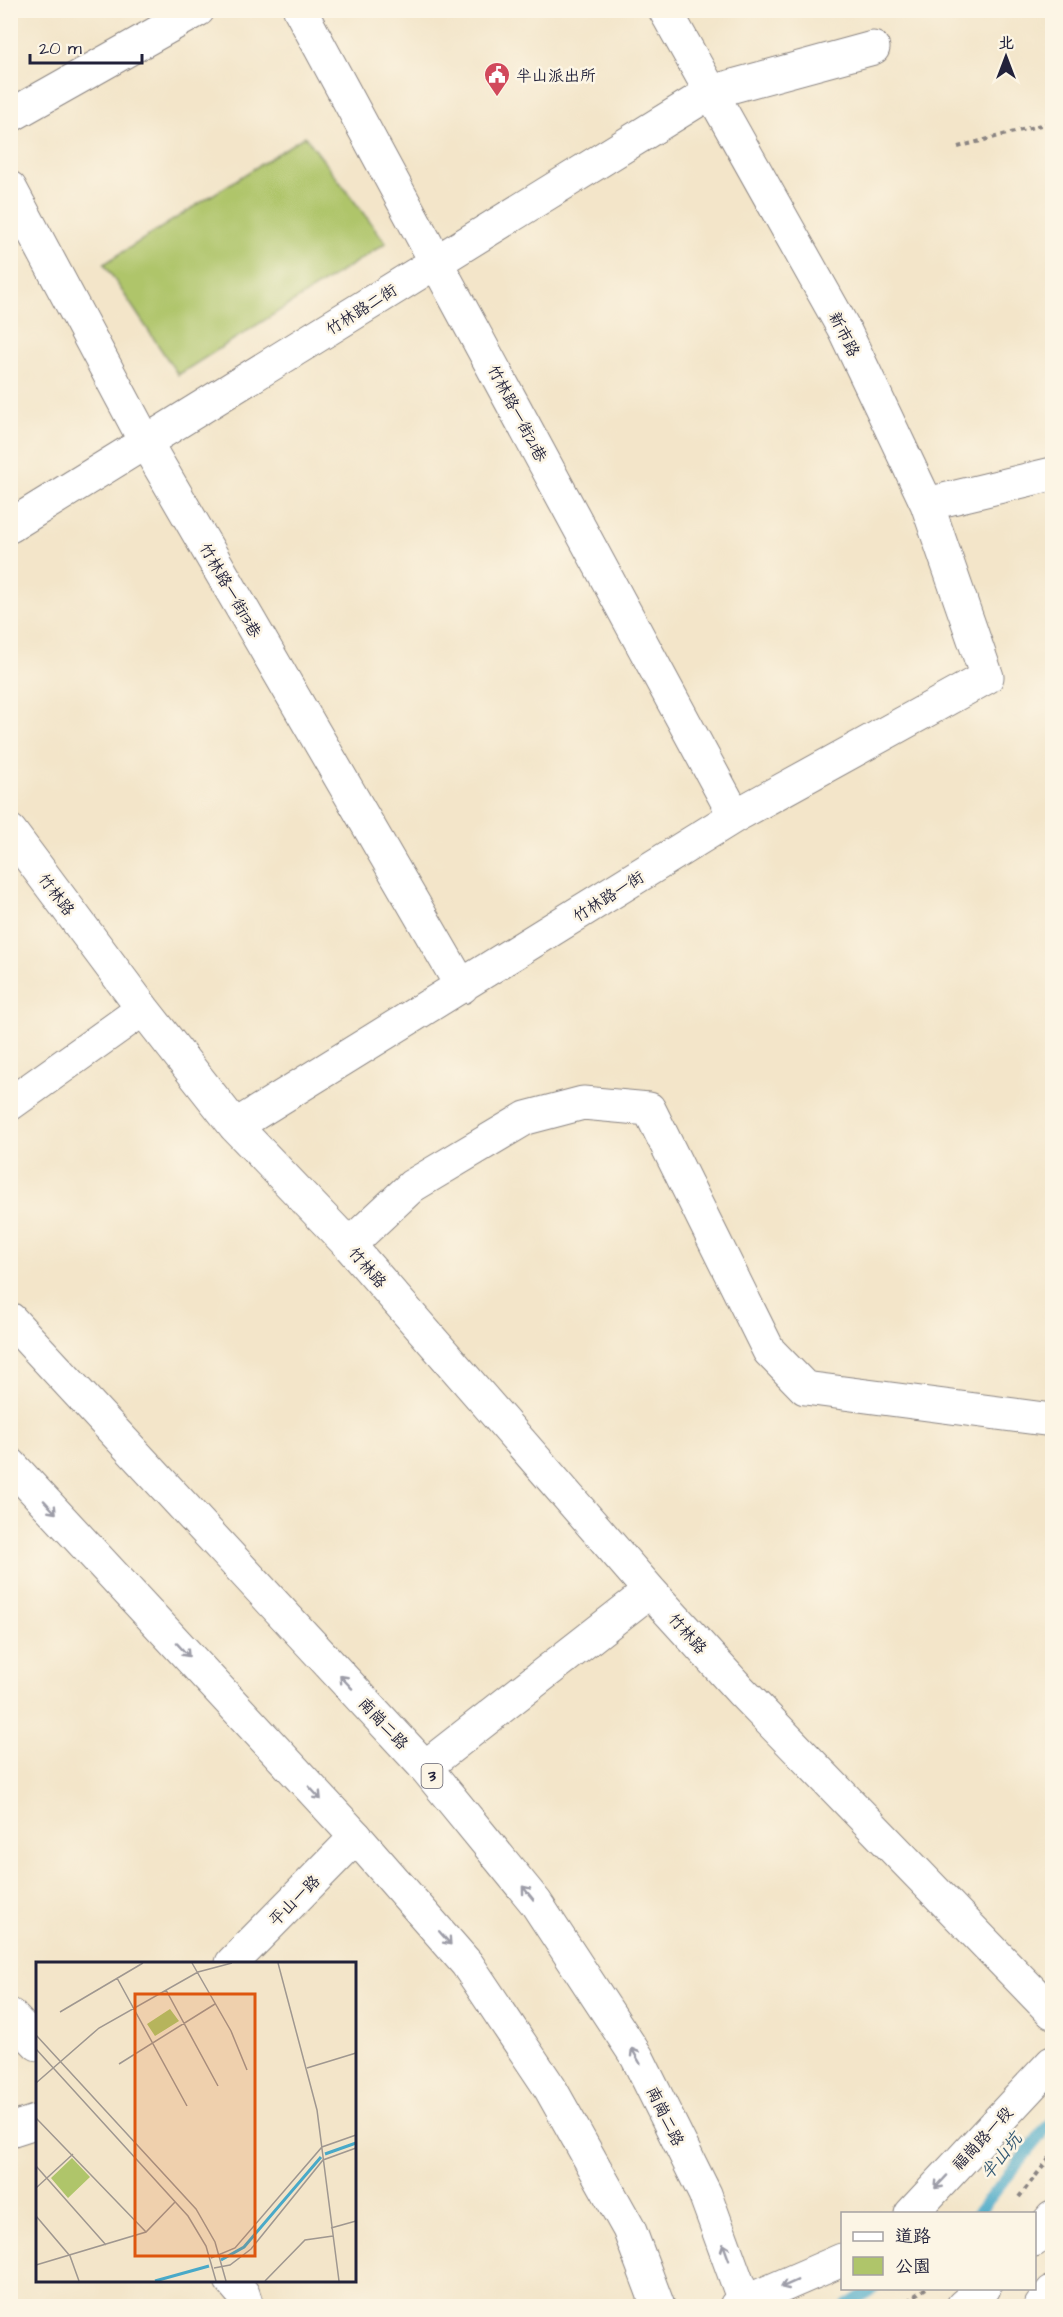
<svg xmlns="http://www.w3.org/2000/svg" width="1063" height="2317" viewBox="0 0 1063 2317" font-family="'Architects Daughter','LXGW WenKai TC',sans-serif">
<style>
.green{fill:#afc56a;stroke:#687452;stroke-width:1.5}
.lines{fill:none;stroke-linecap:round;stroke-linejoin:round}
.stream{stroke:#49a9c8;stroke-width:12}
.minor-casing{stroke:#8a8482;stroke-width:35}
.major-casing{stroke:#8a8482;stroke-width:35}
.path{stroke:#8a8482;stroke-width:4;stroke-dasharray:4.5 4.5;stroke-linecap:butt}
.minor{stroke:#fff;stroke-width:33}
.major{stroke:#fff;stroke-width:33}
.oneway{stroke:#9c9ca7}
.labels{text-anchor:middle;stroke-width:5;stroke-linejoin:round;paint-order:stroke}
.shield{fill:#fcf5e5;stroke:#63616e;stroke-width:1.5}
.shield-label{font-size:15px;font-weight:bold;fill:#22223b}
.poi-label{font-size:16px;fill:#22223b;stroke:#fcf5e5;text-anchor:start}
.street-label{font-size:16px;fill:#22223b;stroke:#fcf5e5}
.water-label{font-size:18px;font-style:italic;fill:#325873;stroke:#fcf5e5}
.inset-river{fill:none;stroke:#49a9c8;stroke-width:3}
.inset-road{fill:none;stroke:#9f9790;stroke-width:1.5}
.view{fill:#de560e;fill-opacity:0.15;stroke:#de560e;stroke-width:3}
.inset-edge{fill:none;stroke:#22223b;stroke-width:3}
</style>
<rect width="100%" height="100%" fill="#fcf5e5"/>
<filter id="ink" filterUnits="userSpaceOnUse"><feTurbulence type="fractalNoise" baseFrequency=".0167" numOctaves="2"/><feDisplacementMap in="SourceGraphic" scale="12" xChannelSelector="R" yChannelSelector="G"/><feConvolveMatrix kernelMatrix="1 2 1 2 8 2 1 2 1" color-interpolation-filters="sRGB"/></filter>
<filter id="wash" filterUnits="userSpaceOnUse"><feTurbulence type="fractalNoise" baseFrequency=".008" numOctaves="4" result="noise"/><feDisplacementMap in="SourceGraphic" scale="24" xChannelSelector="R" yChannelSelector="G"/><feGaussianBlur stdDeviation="1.35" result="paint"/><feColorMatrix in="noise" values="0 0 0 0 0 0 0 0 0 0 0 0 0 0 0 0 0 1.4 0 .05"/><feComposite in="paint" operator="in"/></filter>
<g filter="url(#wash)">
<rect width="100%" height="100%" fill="#f3e5c9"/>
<path class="green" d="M305,136L386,243L178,375L104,264Z"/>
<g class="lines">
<path class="stream" d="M977,2214L1052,2121
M846,2306L874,2288"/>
</g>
</g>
<g filter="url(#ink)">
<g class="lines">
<defs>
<path id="minor" d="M300,10L735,816
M10,116L198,10
M10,188L146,443L462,987
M927,504L1052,474
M10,526L711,92L873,48
M10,831L143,1009L235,1126L349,1245L650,1591L741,1691L1052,2012
M10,1104L143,1009
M235,1126L735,816L987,677L927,504L844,329L665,10
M349,1245L412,1186L526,1118L583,1103L649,1109L769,1351L805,1388L1052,1420
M425,1767L650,1591
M232,1963L356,1837
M10,2015L38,2044
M10,2130L38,2121
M911,2214L1052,2063
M1034,2240L1052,2218
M231,2280L243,2294L247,2306
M736,2306L842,2260
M963,2306L984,2288
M1041,2306L1052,2292"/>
<path id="major" d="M10,1319L425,1767L536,1903L637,2057L705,2194L746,2306
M10,1464L356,1837L467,1964L550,2088L629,2229L658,2306"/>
</defs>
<use href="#minor" class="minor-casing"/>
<use href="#major" class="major-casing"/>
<path class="path" d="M958,147L1052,122
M1019,2197L1052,2155
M900,2306L926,2288"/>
<use href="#minor" class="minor"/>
<use href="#major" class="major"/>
</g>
<defs><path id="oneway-shaft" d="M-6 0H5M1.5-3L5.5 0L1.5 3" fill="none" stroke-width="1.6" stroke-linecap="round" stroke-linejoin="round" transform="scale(1.5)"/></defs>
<g class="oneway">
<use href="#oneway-shaft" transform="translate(50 1507) rotate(47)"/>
<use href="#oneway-shaft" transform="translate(183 1650) rotate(47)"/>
<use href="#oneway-shaft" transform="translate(346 1682) rotate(-133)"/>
<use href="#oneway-shaft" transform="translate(315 1793) rotate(47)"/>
<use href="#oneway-shaft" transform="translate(528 1893) rotate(-129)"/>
<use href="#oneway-shaft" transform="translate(445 1938) rotate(49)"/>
<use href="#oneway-shaft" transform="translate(636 2056) rotate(-120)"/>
<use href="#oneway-shaft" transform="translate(941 2182) rotate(133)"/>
<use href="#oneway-shaft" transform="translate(726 2252) rotate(-110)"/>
<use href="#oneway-shaft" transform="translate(789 2284) rotate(156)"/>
</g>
</g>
<defs>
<symbol id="civic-pin" viewBox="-11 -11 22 30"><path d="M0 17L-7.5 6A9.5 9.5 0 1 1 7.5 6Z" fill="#d1495b" stroke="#fcf5e5"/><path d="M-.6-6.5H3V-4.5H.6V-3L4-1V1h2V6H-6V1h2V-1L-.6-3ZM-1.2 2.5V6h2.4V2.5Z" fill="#fff"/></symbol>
</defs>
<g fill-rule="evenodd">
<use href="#civic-pin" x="482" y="60" width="30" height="40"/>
</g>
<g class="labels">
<rect class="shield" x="421.5" y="1764" width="21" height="24" rx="4.5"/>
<g class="shield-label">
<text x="432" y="1781">3</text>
</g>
<g class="poi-label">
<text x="516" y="81">半山派出所</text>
</g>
<g class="street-label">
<text transform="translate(361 309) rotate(-32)" y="6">竹林路二街</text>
<text transform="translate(845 334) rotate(63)" y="6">新市路</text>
<text transform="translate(518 413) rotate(62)" y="6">竹林路一街21巷</text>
<text transform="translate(231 590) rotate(60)" y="6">竹林路一街13巷</text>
<text transform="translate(57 894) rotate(53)" y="6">竹林路</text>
<text transform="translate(608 896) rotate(-32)" y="6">竹林路一街</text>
<text transform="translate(368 1267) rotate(49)" y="6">竹林路</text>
<text transform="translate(688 1633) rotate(48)" y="6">竹林路</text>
<text transform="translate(384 1723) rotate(47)" y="6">南崗二路</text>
<text transform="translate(294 1900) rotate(-45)" y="6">平山一路</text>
<text transform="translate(666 2116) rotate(64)" y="6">南崗二路</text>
<text transform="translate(982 2138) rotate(-47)" y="6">福崗路一段</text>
</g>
<g class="water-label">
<text transform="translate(1001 2156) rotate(-51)" y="6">半山坑</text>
</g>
</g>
<g transform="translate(36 1962)">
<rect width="320" height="320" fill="#f3e5c9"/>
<path d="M134,47L143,59L119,74L111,62ZM36,196L54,215L32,236L15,216Z" fill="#afc56a"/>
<path class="inset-river" d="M289,192L320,181M185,298L208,285L285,195M119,319L173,304"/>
<path class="inset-road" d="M156,1L195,69L211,108M242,1L281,148L303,319M81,16L151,144M130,28L182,124M24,50L107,1M0,73L160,247L179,280L190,319M0,87L152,254L170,284L180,319M83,102L179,42M271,106L320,91M0,121L63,66L162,10L196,1M0,156L110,270M0,204L70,283M0,226L37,192M0,254L34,294L43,319M295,266L320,259M175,296L199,286L286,185L320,173M0,303L110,270L139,240M178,306L194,303L215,287L287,198L320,186M229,319L269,278L297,274"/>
<path class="view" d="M99,32H219V294H99Z"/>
<rect width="320" height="320" class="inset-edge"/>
</g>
<rect width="1063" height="2317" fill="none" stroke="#fcf5e5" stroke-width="36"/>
<rect x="841" y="2212" width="195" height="78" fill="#fcf5e5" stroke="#a5a1a1" stroke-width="1.5"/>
<rect x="853" y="2232" width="30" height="9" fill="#ffffff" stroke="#a5a1a1" stroke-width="1.5"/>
<text x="895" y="2242" font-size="18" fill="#22223b">道路</text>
<rect x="853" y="2257" width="30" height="18" fill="#afc56a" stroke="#a5a1a1" stroke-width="1.5"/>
<text x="895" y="2272" font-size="18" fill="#22223b">公園</text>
<g transform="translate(1006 57)" stroke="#fcf5e5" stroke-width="4.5" paint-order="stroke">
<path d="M0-4.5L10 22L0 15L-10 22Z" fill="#22223b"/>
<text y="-9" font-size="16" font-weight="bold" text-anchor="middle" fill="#22223b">北</text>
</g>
<path d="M30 54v9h112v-9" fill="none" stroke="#22223b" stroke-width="3"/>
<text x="39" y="54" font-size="18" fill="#22223b" stroke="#fcf5e5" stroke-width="4.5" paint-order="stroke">20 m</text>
</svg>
